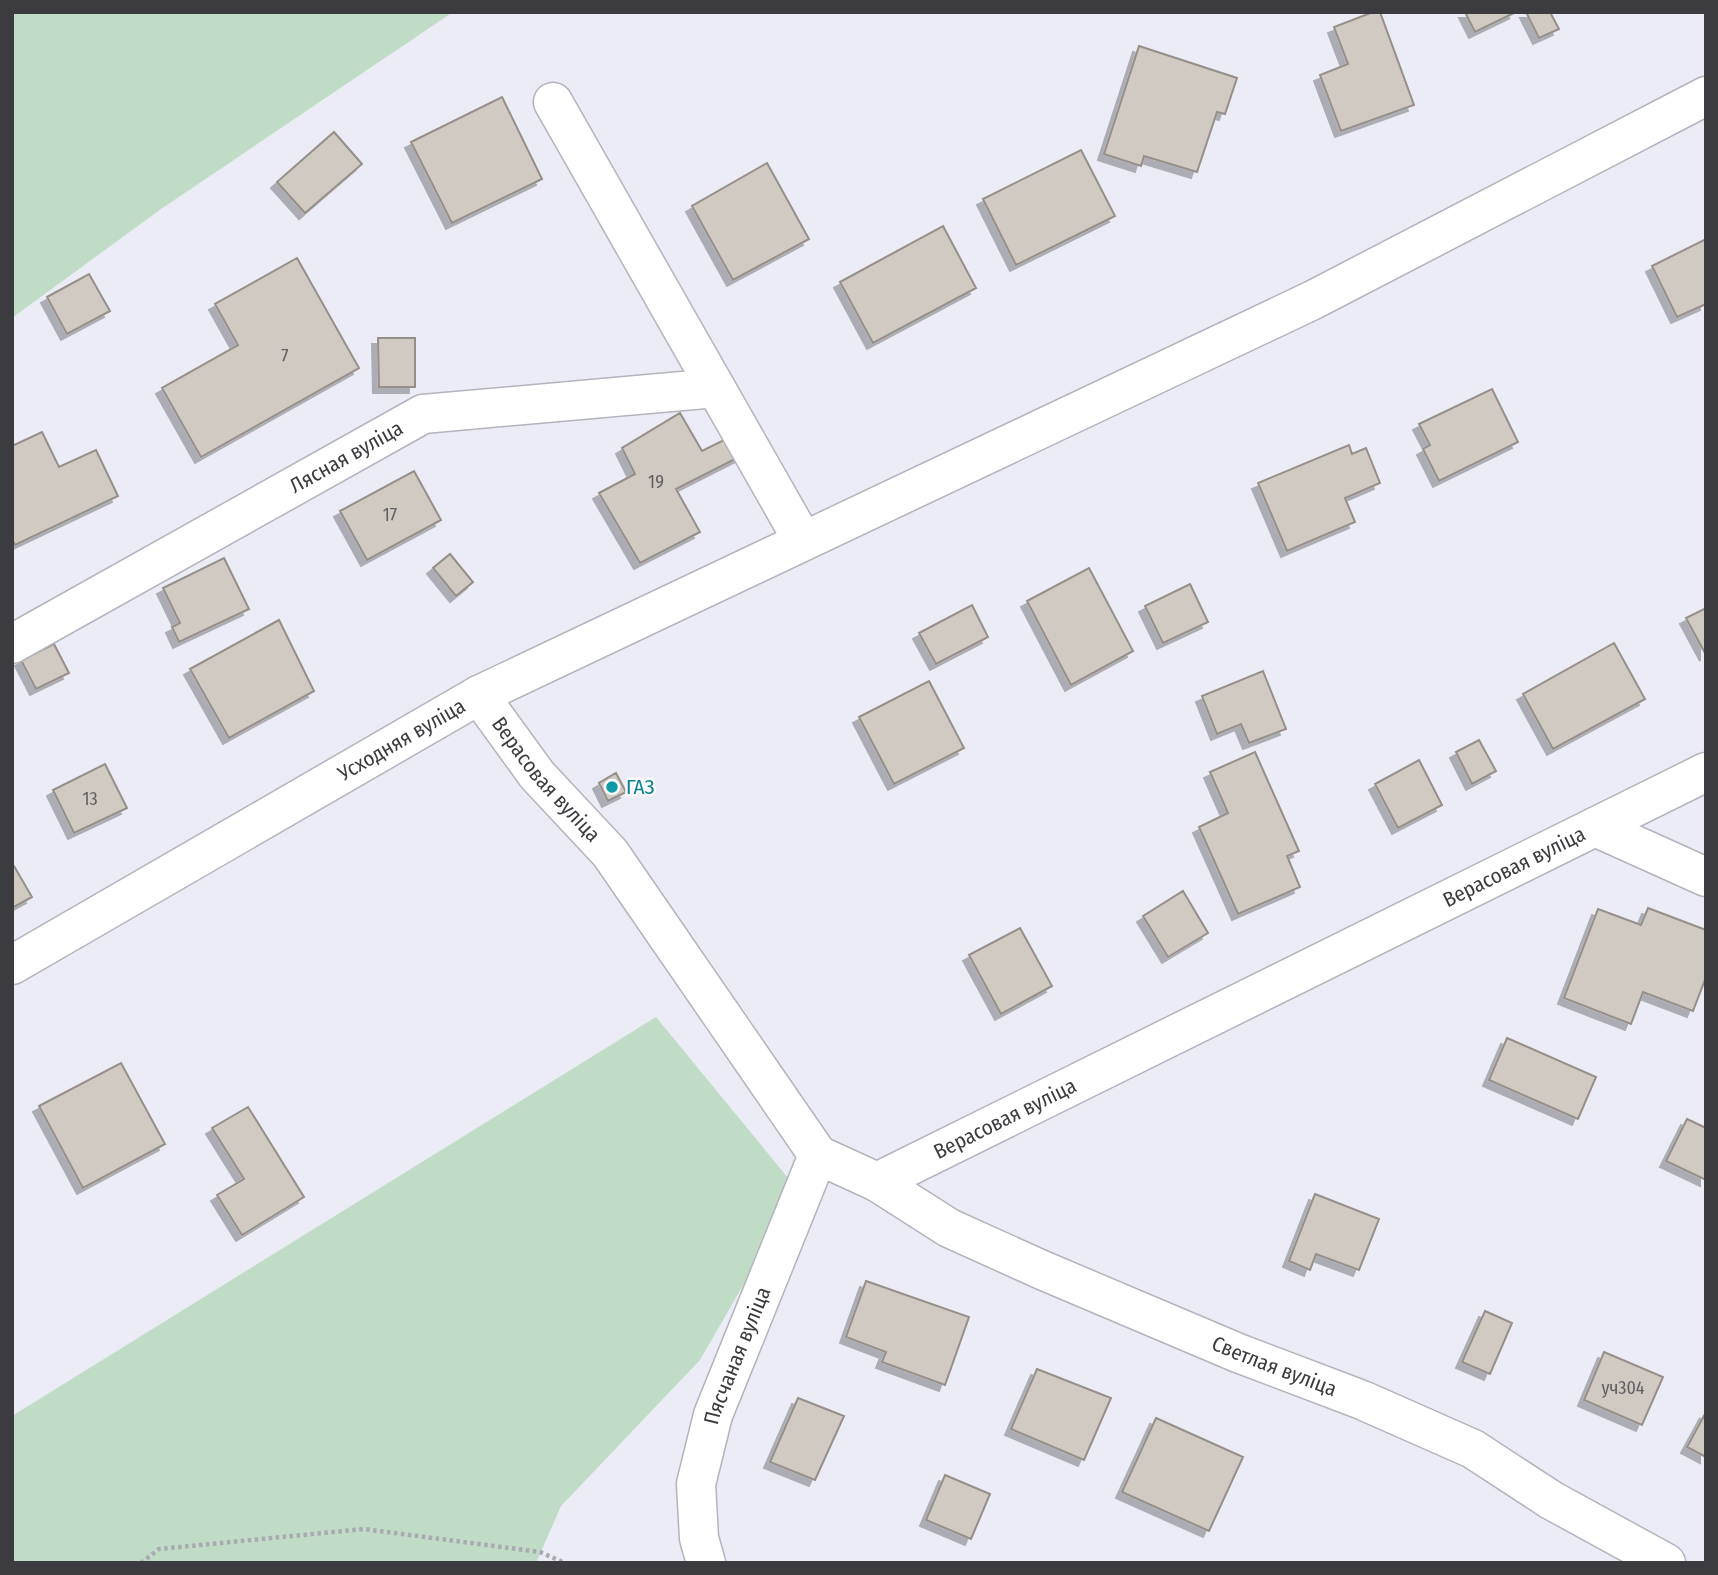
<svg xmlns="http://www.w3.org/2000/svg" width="1718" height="1575" viewBox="0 0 1718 1575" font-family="'Fira Sans Condensed',sans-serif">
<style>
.green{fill:#c0dcc7}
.building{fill:#d1cac3;stroke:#968f89;stroke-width:2;filter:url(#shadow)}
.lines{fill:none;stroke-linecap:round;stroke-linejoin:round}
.minor-casing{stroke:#b3b4bd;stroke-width:41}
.path{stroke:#a9a9b1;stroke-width:4.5;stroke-dasharray:3.5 3.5;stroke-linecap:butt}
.minor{stroke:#fff;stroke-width:38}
.culture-dot{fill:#0f9aa8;stroke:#f9faff;stroke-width:2.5}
.labels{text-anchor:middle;stroke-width:5;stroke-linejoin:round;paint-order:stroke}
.number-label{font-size:18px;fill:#616061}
.street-label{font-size:21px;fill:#3c3c40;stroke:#f9faff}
.culture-label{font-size:21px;fill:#0d838f;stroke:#f9faff;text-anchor:start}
</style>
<defs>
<filter id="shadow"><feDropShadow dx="-6" dy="6" stdDeviation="0" flood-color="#0004"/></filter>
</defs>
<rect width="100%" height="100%" fill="#ebecf5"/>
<path class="green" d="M12,12H453L161,209L12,318Z
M656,1017L798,1190L700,1360L561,1506L536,1563H12V1416Z"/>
<path class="building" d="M1373,12H1380L1414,105L1341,131L1320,75L1348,64L1334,27Z
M1465,12H1516L1475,32Z
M1526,12H1550L1559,29L1539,38Z
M1139,46L1237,78L1225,114L1217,112L1197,172L1144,156L1141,166L1104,154Z
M502,97L542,179L452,223L411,142Z
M334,132L362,164L305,213L277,182Z
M1081,150L1115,216L1016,265L983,199Z
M767,163L809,239L733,280L692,206Z
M943,226L976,288L873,343L840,282Z
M1706,239V304L1677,317L1652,266Z
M297,258L359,368L201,457L162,388L238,345L215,304Z
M89,274L110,311L67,334L47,297Z
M378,338H415V387H379Z
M1492,389L1518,442L1439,481L1423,449L1430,445L1419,424Z
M680,413L702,451L730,437L741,456L676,489L700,532L640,563L599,493L635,474L622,448Z
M42,432L59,467L96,450L118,496L15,545L12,539V446Z
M1349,445L1352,454L1366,448L1380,483L1345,498L1355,522L1287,551L1258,483Z
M414,471L441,520L367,560L340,511Z
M450,554L473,582L456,596L433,568Z
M224,558L249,609L179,642L172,627L180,623L163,588Z
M1089,568L1133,651L1071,685L1027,601Z
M1190,584L1208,622L1163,643L1145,606Z
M972,605L988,637L936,664L919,633Z
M1706,608V655L1686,618Z
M279,620L314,691L229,738L190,669Z
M1614,643L1645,699L1553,749L1523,694Z
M54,644L69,673L36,689L21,660Z
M1263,671L1286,729L1249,743L1241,724L1217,734L1202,696Z
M929,681L964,748L894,784L859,717Z
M1479,740L1496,771L1472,784L1456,752Z
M1255,752L1299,851L1287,856L1300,887L1238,914L1199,827L1228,813L1210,772Z
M1419,760L1442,805L1398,828L1375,784Z
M105,764L127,808L74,833L53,790Z
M616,773L626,792L608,801L599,783Z
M14,866L32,897L12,908V867Z
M1183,891L1208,933L1168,957L1143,916Z
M1648,908L1706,930V977L1693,1011L1643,992L1631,1024L1564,998L1598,909L1641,925Z
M1020,928L1052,986L1001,1014L969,955Z
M1507,1038L1596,1077L1578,1119L1489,1080Z
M121,1063L165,1144L83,1188L39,1106Z
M248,1107L304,1197L242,1235L217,1195L244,1179L212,1128Z
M1687,1119L1706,1128V1180L1666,1161Z
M1315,1194L1379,1219L1359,1270L1316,1254L1310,1270L1289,1261Z
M866,1281L969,1317L945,1385L882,1362L886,1352L846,1337Z
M1485,1311L1512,1323L1490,1374L1462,1362Z
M1604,1352L1663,1377L1642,1425L1584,1400Z
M1037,1369L1111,1398L1084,1460L1011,1429Z
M798,1398L844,1416L815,1480L770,1462Z
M1706,1412V1457L1687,1447Z
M1156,1418L1243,1457L1209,1531L1122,1492Z
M945,1475L990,1494L971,1539L926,1520Z"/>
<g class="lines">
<defs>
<g id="minor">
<path d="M553,102L803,541"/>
<path id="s1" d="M12,644L423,414L716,388"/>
<path id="s2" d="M479,695L537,775L610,853L818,1155L877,1182L1706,772"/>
<path d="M1595,827L1706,877"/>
<path id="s3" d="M12,965L479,695L1313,300L1706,96"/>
<path id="s4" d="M877,1182L949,1228L1042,1270L1238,1353L1362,1400L1473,1449L1551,1500L1666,1563"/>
<path id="s5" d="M706,1563L699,1538L696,1484L713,1415L818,1155"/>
</g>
</defs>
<use href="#minor" class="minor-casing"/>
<path class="path" d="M141,1563L159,1549L364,1529L540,1552L565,1563"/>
<use href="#minor" class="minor"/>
</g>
<circle class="culture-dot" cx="612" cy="787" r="7"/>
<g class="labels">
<g class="number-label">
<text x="285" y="362">7</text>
<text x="656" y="488">19</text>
<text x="390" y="521">17</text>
<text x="90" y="805">13</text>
<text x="1623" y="1394">уч304</text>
</g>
<g class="street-label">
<text dy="7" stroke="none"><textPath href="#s1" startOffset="383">Лясная вуліца</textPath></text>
<text dy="7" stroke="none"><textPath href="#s3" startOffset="450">Усходняя вуліца</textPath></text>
<text dy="7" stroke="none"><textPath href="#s2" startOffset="108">Верасовая вуліца</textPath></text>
<text dy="7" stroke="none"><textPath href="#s2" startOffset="1348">Верасовая вуліца</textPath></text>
<text dy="7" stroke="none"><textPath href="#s2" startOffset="780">Верасовая вуліца</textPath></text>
<text dy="7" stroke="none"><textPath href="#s5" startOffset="215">Пясчаная вуліца</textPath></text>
<text dy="7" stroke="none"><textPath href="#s4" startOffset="439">Светлая вуліца</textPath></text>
</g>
<g class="culture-label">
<text x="626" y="794">ГАЗ</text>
</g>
</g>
<rect width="1718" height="1575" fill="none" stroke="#3c3c40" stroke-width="28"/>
</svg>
